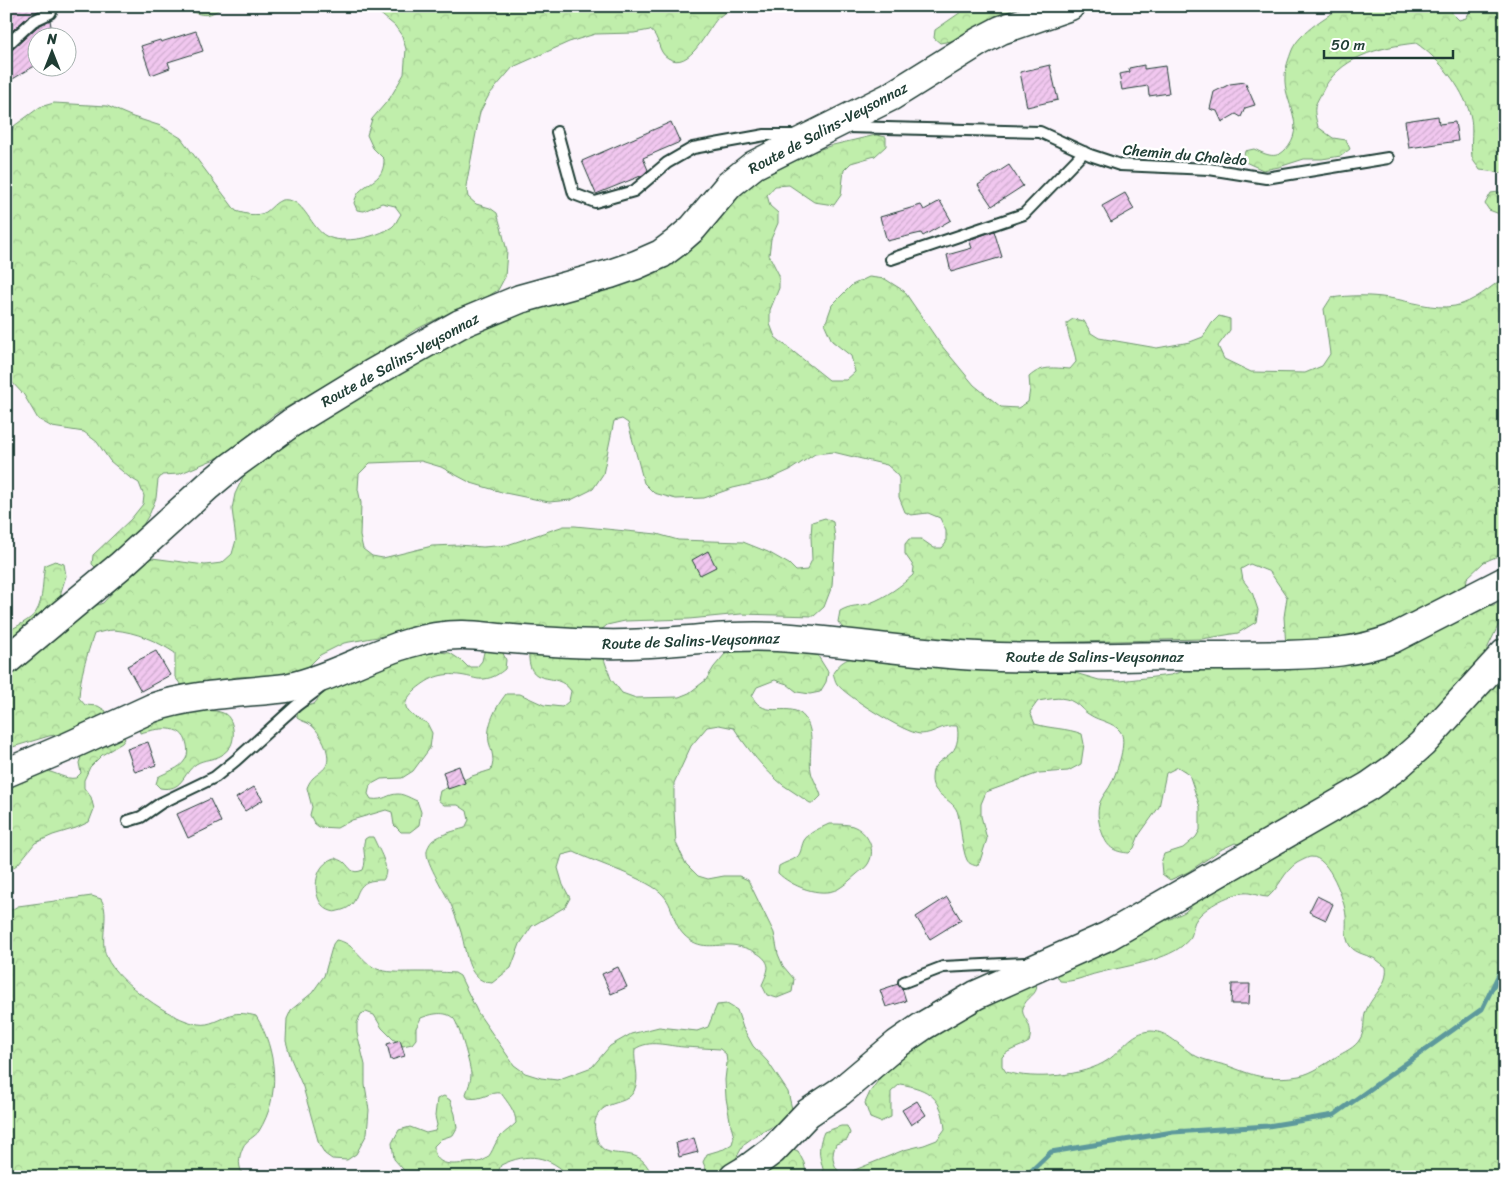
<svg xmlns="http://www.w3.org/2000/svg" width="1511" height="1183" viewBox="0 0 1511 1183" font-family="Sriracha,sans-serif">
<style>
.forest{fill:url(#forest-crowns);stroke:#709670}
.lines{fill:none;stroke-linecap:round;stroke-linejoin:round}
.stream{stroke:#5d999c;stroke-width:5}
.building{fill:url(#building-hatch);stroke:#1f3d34}
.lane-casing{stroke:#1f3d34;stroke-width:14}
.secondary-casing{stroke:#1f3d34;stroke-width:31}
.lane{stroke:#fff;stroke-width:10}
.secondary{stroke:#fff;stroke-width:28}
.labels{text-anchor:middle;stroke-width:5;stroke-linejoin:round;paint-order:stroke}
.street-label{font-size:15px;fill:#1f3d34;stroke:#fff}
</style>
<defs>
<pattern id="forest-crowns" width="20" height="18" patternUnits="userSpaceOnUse" patternTransform="scale(1.25)"><rect width="20" height="18" fill="#c0eeab"/><path d="M2 6a3 3 0 1 1 6 0M12 15a3 3 0 1 1 6 0" fill="none" stroke="#a5cd94"/></pattern>
<pattern id="building-hatch" width="6" height="6" patternUnits="userSpaceOnUse" patternTransform="scale(1.25)"><rect width="6" height="6" fill="#f1c7ef"/><path d="M-1 1l2-2M0 6l6-6M5 7l2-2" fill="none" stroke="#ceacce"/></pattern>
</defs>
<rect width="100%" height="100%" fill="#fcf4fc"/>
<filter id="ink" filterUnits="userSpaceOnUse"><feTurbulence type="fractalNoise" baseFrequency=".02" numOctaves="2"/><feDisplacementMap in="SourceGraphic" scale="10" xChannelSelector="R" yChannelSelector="G"/><feConvolveMatrix kernelMatrix="1 2 1 2 8 2 1 2 1" color-interpolation-filters="sRGB"/></filter>
<g filter="url(#ink)">
<path class="forest" d="M186,6H224C209,17 205,16 189,11Z
M371,6H735C730,10 723,13 718,18C707,29 690,72 668,58C657,52 660,36 650,30L634,33L595,34L569,42L513,67L489,95L480,112L466,186L468,197L476,204L490,208L497,213L501,227L507,251L505,277L498,290L487,297L455,310L415,330L360,365L275,414L222,456L179,474L162,475L158,480L156,498L150,513L136,537L97,569L92,564L93,555L131,519L143,504L144,496L139,483L129,477L110,461L97,442L84,432L52,427L38,419L24,395L10,380L6,379V231L10,218L6,211V141L14,126L40,107L54,103L107,106L133,117L161,126L181,138L236,211C245,214 257,217 266,212C273,207 278,198 288,200C305,202 311,228 326,236C343,245 377,237 392,227C396,224 398,218 401,214L395,206L382,203L364,211L357,210L354,203C355,199 357,195 359,192C372,179 384,180 384,159L373,148L367,135L372,119L390,98L404,74L406,49L402,36L395,26Z
M962,6H1027L1002,15L957,40L940,43L934,38L935,30L961,12Z
M1345,6H1451L1452,13L1459,20L1466,18L1473,6H1505V173L1480,170C1478,166 1473,162 1472,157C1470,143 1474,128 1470,114C1462,86 1439,59 1416,43C1379,47 1338,57 1321,94C1319,98 1315,104 1315,108C1314,114 1317,122 1318,127L1333,138L1346,140L1350,149L1341,156L1322,159H1304L1279,167L1263,170L1243,161L1245,151L1254,149C1265,154 1275,160 1285,150C1308,125 1283,103 1285,76C1285,69 1289,58 1292,50C1299,33 1329,14 1345,6Z
M876,135L886,137V146L875,156L851,163L844,170L841,195L834,205L814,202L789,185L775,186L767,195L770,206L778,213V223L771,239L769,255L779,275V288L770,310V324L775,337L829,380H846L855,372L851,356L832,341L825,325L832,305L852,285L869,277L885,279L904,291L941,345L974,385L1001,407L1018,408L1028,402L1030,389L1029,377C1042,365 1054,368 1070,369L1076,362C1075,348 1067,338 1067,323L1073,319L1084,321L1091,333L1099,338L1157,348L1190,342L1203,337L1212,323L1219,316L1230,319V330L1218,346L1224,359L1251,372L1305,373L1322,366L1330,354L1324,309L1331,298C1350,295 1371,295 1389,298C1411,301 1433,310 1455,306C1474,302 1489,288 1505,277V553L1484,562L1467,578L1466,589L1484,606L1494,605L1505,600V621L1498,626L1487,649L1488,657L1505,669V1177H824C824,1171 822,1166 821,1161C818,1151 820,1141 824,1132L841,1126H847L850,1133L847,1140L836,1144C831,1155 832,1164 840,1173L850,1172L904,1150L924,1145L937,1140L945,1129C942,1098 930,1089 900,1084L891,1092V1117L880,1122L870,1118L865,1103L870,1092L880,1078L908,1048L1034,978C1043,995 1026,995 1023,1008C1020,1018 1035,1022 1029,1042C1019,1048 1009,1049 1002,1057V1066L1006,1072C1034,1080 1083,1077 1108,1060C1123,1050 1130,1032 1151,1031C1170,1031 1183,1051 1200,1058C1208,1061 1217,1063 1225,1065C1238,1069 1252,1076 1265,1077C1275,1078 1289,1078 1299,1076C1313,1073 1325,1064 1336,1057C1344,1052 1355,1048 1360,1039C1365,1031 1363,1022 1365,1014C1370,996 1389,986 1386,967C1383,965 1380,962 1377,960C1369,955 1356,954 1350,946C1344,937 1347,926 1346,916C1345,901 1329,856 1311,857C1308,857 1301,861 1297,863C1284,871 1279,888 1268,897C1261,897 1255,894 1249,893C1234,891 1204,907 1196,920C1192,925 1194,933 1190,938C1188,941 1184,944 1182,946C1164,961 1121,967 1098,973C1085,976 1073,983 1060,981L1056,974L1117,936L1170,919L1185,912L1198,900L1245,846L1235,843L1222,849L1188,872L1170,880L1162,874L1161,863L1164,854L1183,848L1196,837L1200,830V807L1189,774L1178,767L1166,773L1159,807L1139,835L1134,848L1129,853C1116,852 1108,849 1103,835C1099,825 1096,813 1100,802C1103,795 1109,789 1112,782C1117,771 1128,741 1120,731C1113,722 1099,721 1090,715C1084,712 1080,706 1075,703C1063,695 1052,699 1038,701L1030,712L1035,724C1051,729 1067,728 1082,734L1084,744L1081,764L1068,771L1039,773L986,792L981,804V816L987,839L980,861L977,866C973,865 969,864 967,860C962,850 961,826 958,814C955,799 931,796 932,778C932,762 943,761 952,752C958,746 959,734 957,726C941,724 935,734 920,734C905,733 846,696 837,684C835,681 834,676 833,673C844,656 854,657 872,657L1065,670L1099,680L1119,681L1171,675L1202,665L1236,667L1279,671L1287,662L1284,617L1287,597L1270,572L1250,564L1241,569L1243,580L1252,592L1258,610L1256,622L1238,633L1202,639L991,644L847,633L838,622L840,611C852,604 859,607 870,603C886,597 901,586 913,575L914,567L905,554V544L909,539H921L934,548H942L946,543V531L940,518L928,513L911,515L905,512L899,497V478L895,472L887,465L833,452L815,454L790,470L768,480L733,488L704,498L676,499L654,493L644,483L628,423L622,419L614,421L603,474L593,489L571,500L549,502L505,493L471,483L441,467L421,461L370,463L359,474L358,489L361,503L360,536L363,549L372,556L383,558L432,546L458,545L483,547L507,545L564,526H575L657,534L678,540L743,542L768,552L789,564L796,571L807,570L812,560L811,536L812,522L825,518L833,522L835,539L832,586L824,607L814,616L741,614L689,619L625,621L607,625L600,631L599,638L605,662L611,679L622,693L636,698L679,697L689,693L706,680L714,667L725,654L740,650L797,648L818,656L828,672L826,682L820,692L810,694L797,692L787,684L775,680L757,687L752,696C765,722 791,699 805,718C816,735 808,753 811,771C812,779 819,787 821,796L814,803H810C801,797 792,791 783,785C765,771 746,747 734,728L719,725L707,727L691,746L674,783V810L676,843L686,864L698,876L708,879L724,876H739L748,880L774,933L778,954L783,966L794,979L792,992L777,998L767,995L762,985C764,980 768,972 768,967C767,955 748,948 738,946C722,942 705,951 690,940C671,927 676,909 663,895C651,880 594,862 574,852L562,855L558,868L563,885L570,898L565,907L532,926L520,944L511,968L492,983C465,981 467,949 460,929C457,922 455,914 452,907C447,895 425,862 427,851C427,848 431,842 432,841C441,834 454,831 465,828L469,820L467,811L458,805H444L438,800L440,791L472,776L491,770C495,759 492,753 489,742C486,725 496,707 506,694H520L544,705L562,707L569,701L571,691C556,668 526,692 529,649L417,630L344,643L320,655L306,669L282,676L237,677L202,685H181L175,677V653C157,641 136,632 114,630C108,630 101,632 94,634C87,655 80,676 79,698L85,705L98,706L106,711L104,718L78,731L49,736L6,749V632C14,628 32,619 36,612C44,600 42,579 45,565L55,561L64,564L66,576L61,592V597L77,608H89L103,603L113,592L120,574L131,563L152,558L205,565L222,563L232,554L236,540L232,509L235,494L246,471L295,430L480,327L656,263L748,178L796,157L833,145Z
M1499,192L1505,194V216L1489,210L1485,204L1491,193Z
M492,648L502,651L506,660L505,669C499,674 493,678 484,679C478,680 471,677 465,676C443,672 432,676 415,690C411,694 404,701 406,707C409,716 419,719 427,723L432,733L430,748L413,771L402,778L381,779L370,785L368,794L371,799C385,801 387,794 398,794C404,794 412,799 417,801L421,812L419,825L410,832H401L394,825L392,812L386,810L352,820L337,828L319,827L314,823L310,815L312,807L307,788C308,785 310,781 313,778C317,774 325,770 327,764C331,752 320,732 311,725C307,722 301,721 297,718V714L300,708L314,704L324,692L342,679L387,662L436,652L450,653L462,661L468,667H477L482,661L484,652Z
M192,711C201,711 214,709 223,713C234,717 236,738 230,747C228,750 224,753 222,755C214,760 204,759 196,764C182,774 183,792 160,788L156,784L158,777C166,772 180,769 185,760C188,756 188,750 187,745C183,722 156,729 140,733L139,728L144,725Z
M123,735L125,739L122,743L102,755L90,767L84,780V788L91,797L94,809L89,822L76,828L53,835L35,843L18,864L6,873V784C15,781 37,771 45,771C56,772 65,780 76,778L81,773L79,763L82,754Z
M829,824C835,824 843,824 849,825C865,828 878,848 868,864C866,868 860,871 857,874C851,879 845,885 838,889C820,898 791,886 778,873L779,866C785,862 792,861 797,857C802,853 801,844 805,839C811,831 821,828 829,824Z
M368,837H373L375,841C380,852 391,869 383,880C378,880 372,880 367,882C352,890 361,907 338,911C335,912 334,912 331,911C315,906 313,883 320,870C323,864 329,860 335,858C336,858 343,861 344,862C351,868 351,875 363,870C368,858 361,850 365,839Z
M92,896L101,899C111,916 98,938 107,958C117,981 172,1021 198,1024C210,1026 219,1019 230,1015C239,1012 248,1014 256,1016C277,1050 281,1096 259,1131C255,1137 246,1140 243,1147C238,1158 238,1167 244,1177H6V916L8,912L18,906Z
M336,940C355,942 362,965 380,970C391,973 404,972 415,972C429,972 442,972 455,973L460,976L478,1013L514,1065L525,1073L541,1078L557,1080L592,1067L610,1046L631,1034L659,1027L697,1031L708,1027L717,1005L727,1004L737,1010L743,1028L753,1046L768,1062L788,1092L792,1109L783,1121L755,1136L744,1144L730,1169L714,1175L707,1172L703,1162L707,1154L724,1149L732,1144L734,1137L731,1126L726,1098L725,1080L727,1063L726,1054L720,1049C708,1048 696,1048 684,1047C667,1046 650,1039 635,1049C633,1063 641,1076 634,1091C628,1103 614,1101 604,1108C593,1116 593,1128 597,1139C603,1160 624,1149 639,1158C646,1162 650,1171 653,1177H570C549,1155 528,1152 501,1165L496,1177H410L394,1159L392,1143L399,1130L410,1127L426,1133L435,1131L437,1125L435,1116L437,1099L444,1096L450,1100L455,1114L457,1128L453,1135L441,1139L434,1146C434,1166 451,1165 466,1163C471,1162 478,1163 482,1161C493,1157 493,1143 501,1136C506,1131 511,1128 516,1123C516,1111 507,1102 501,1093C489,1091 482,1101 468,1098L466,1094C468,1088 471,1081 471,1075C471,1067 459,1025 454,1019C446,1010 431,1014 421,1018L416,1028V1039L412,1044L403,1046L393,1039L382,1028L374,1015L366,1012L361,1014L357,1023V1033L365,1065V1085L369,1110L367,1134L356,1154L347,1160L332,1159L325,1154L319,1144L303,1087L291,1059L286,1041L287,1019L291,1010L312,993L324,976L333,944Z
M785,1146L798,1151L804,1163L807,1177H754Z"/>
<g class="lines">
<path class="stream" d="M1025,1177L1051,1152L1173,1132L1268,1126L1334,1115L1482,1009L1505,962"/>
</g>
<path class="building" d="M6,6H46L29,16L6,36Z
M50,20L53,38H38V64L6,83V53L11,51L37,27Z
M196,31L203,51L168,62L170,68L151,75L141,46L160,40L161,42Z
M1050,65L1058,100L1027,107L1020,72Z
M1144,65V69L1165,66L1169,93L1149,96L1148,86L1122,90L1119,74L1130,72L1129,68Z
M1245,82L1255,105L1245,108L1241,117L1236,114L1222,122L1217,111L1210,109L1214,92L1230,84Z
M1438,116L1439,124L1455,122L1458,141L1409,148L1405,121Z
M671,122L680,142L643,158L648,170L643,175L596,194L582,161Z
M1009,165L1023,186L992,206L978,185Z
M1125,193L1134,209L1111,222L1102,206Z
M940,201L951,220L923,236L921,233L887,241L880,217L921,205L924,210Z
M994,231L1002,257L951,272L947,255L972,248L969,240Z
M708,551L716,567L700,575L692,560Z
M156,651L170,675L141,691L127,666Z
M148,742L156,765L135,772L127,749Z
M459,766L465,783L448,789L443,772Z
M254,787L263,800L245,811L236,798Z
M210,799L221,822L188,838L177,814Z
M1317,896L1333,904L1326,920L1309,912Z
M947,897L961,920L930,939L916,917Z
M618,967L627,987L611,994L602,974Z
M898,984L902,988L906,1001L886,1007L880,990Z
M1232,984H1250L1249,1004H1231Z
M400,1040L405,1056L391,1060L387,1044Z
M917,1101L926,1115L911,1125L902,1110Z
M694,1138L698,1152L679,1157L676,1143Z"/>
<g class="lines">
<defs>
<path id="lane" d="M6,46L33,21L50,13L54,6
M847,127L1040,132L1090,155L1120,165L1209,169L1266,178L1388,158
M557,132L574,194L595,202L634,191L667,163L693,148L765,135H796
M891,259L1024,214L1084,152
M128,821L141,817L161,803L215,777L236,760L296,706L320,688
M904,982L943,967L1025,963"/>
<path id="secondary" d="M6,661L120,566L208,486L232,466L291,423L373,373L460,324L520,299L610,274L636,265L661,254L677,242L693,228L729,185L754,165L890,97L980,41L1001,30L1070,6
M6,773L67,747L152,708C192,694 244,693 286,688C347,675 398,634 463,635C479,635 496,638 513,639C550,642 588,645 625,644C676,643 726,634 777,637C844,641 911,653 978,656C1049,660 1120,656 1192,656C1224,656 1255,656 1287,655C1323,654 1358,652 1392,639L1505,581
M734,1177L749,1168L773,1150L808,1113L841,1091L897,1044L923,1026L976,995L1108,936L1369,786L1396,767L1422,744L1505,653"/>
</defs>
<use href="#lane" class="lane-casing"/>
<use href="#secondary" class="secondary-casing"/>
<use href="#lane" class="lane"/>
<use href="#secondary" class="secondary"/>
</g>
</g>
<g class="labels">
<g class="street-label">
<text transform="translate(828 128) rotate(-28)" y="5">Route de Salins-Veysonnaz</text>
<text transform="translate(1185 155) rotate(5)" y="5">Chemin du Chalèdo</text>
<text transform="translate(400 360) rotate(-29)" y="5">Route de Salins-Veysonnaz</text>
<text transform="translate(691 641) rotate(-2)" y="5">Route de Salins-Veysonnaz</text>
<text x="1095" y="662">Route de Salins-Veysonnaz</text>
</g>
</g>
<rect width="1511" height="1183" fill="none" stroke="#fff" stroke-width="25"/>
<rect x="12" y="12" width="1486" height="1158" fill="none" stroke="#1f3d34" stroke-width="2" filter="url(#ink)"/>
<g transform="translate(52 52)"><circle r="24" fill="#ffffff" stroke="#a5b1ae"/>
<path d="M0-4L9 19L0 12L-9 19Z" fill="#1f3d34"/>
<text y="-8" font-size="14" font-weight="bold" text-anchor="middle" fill="#1f3d34">N</text>
</g>
<path d="M1324 50v8h129v-8" fill="none" stroke="#1f3d34" stroke-width="2.5"/>
<text x="1331" y="50" font-size="15" fill="#1f3d34" stroke="#ffffff" stroke-width="4" paint-order="stroke">50 m</text>
</svg>
